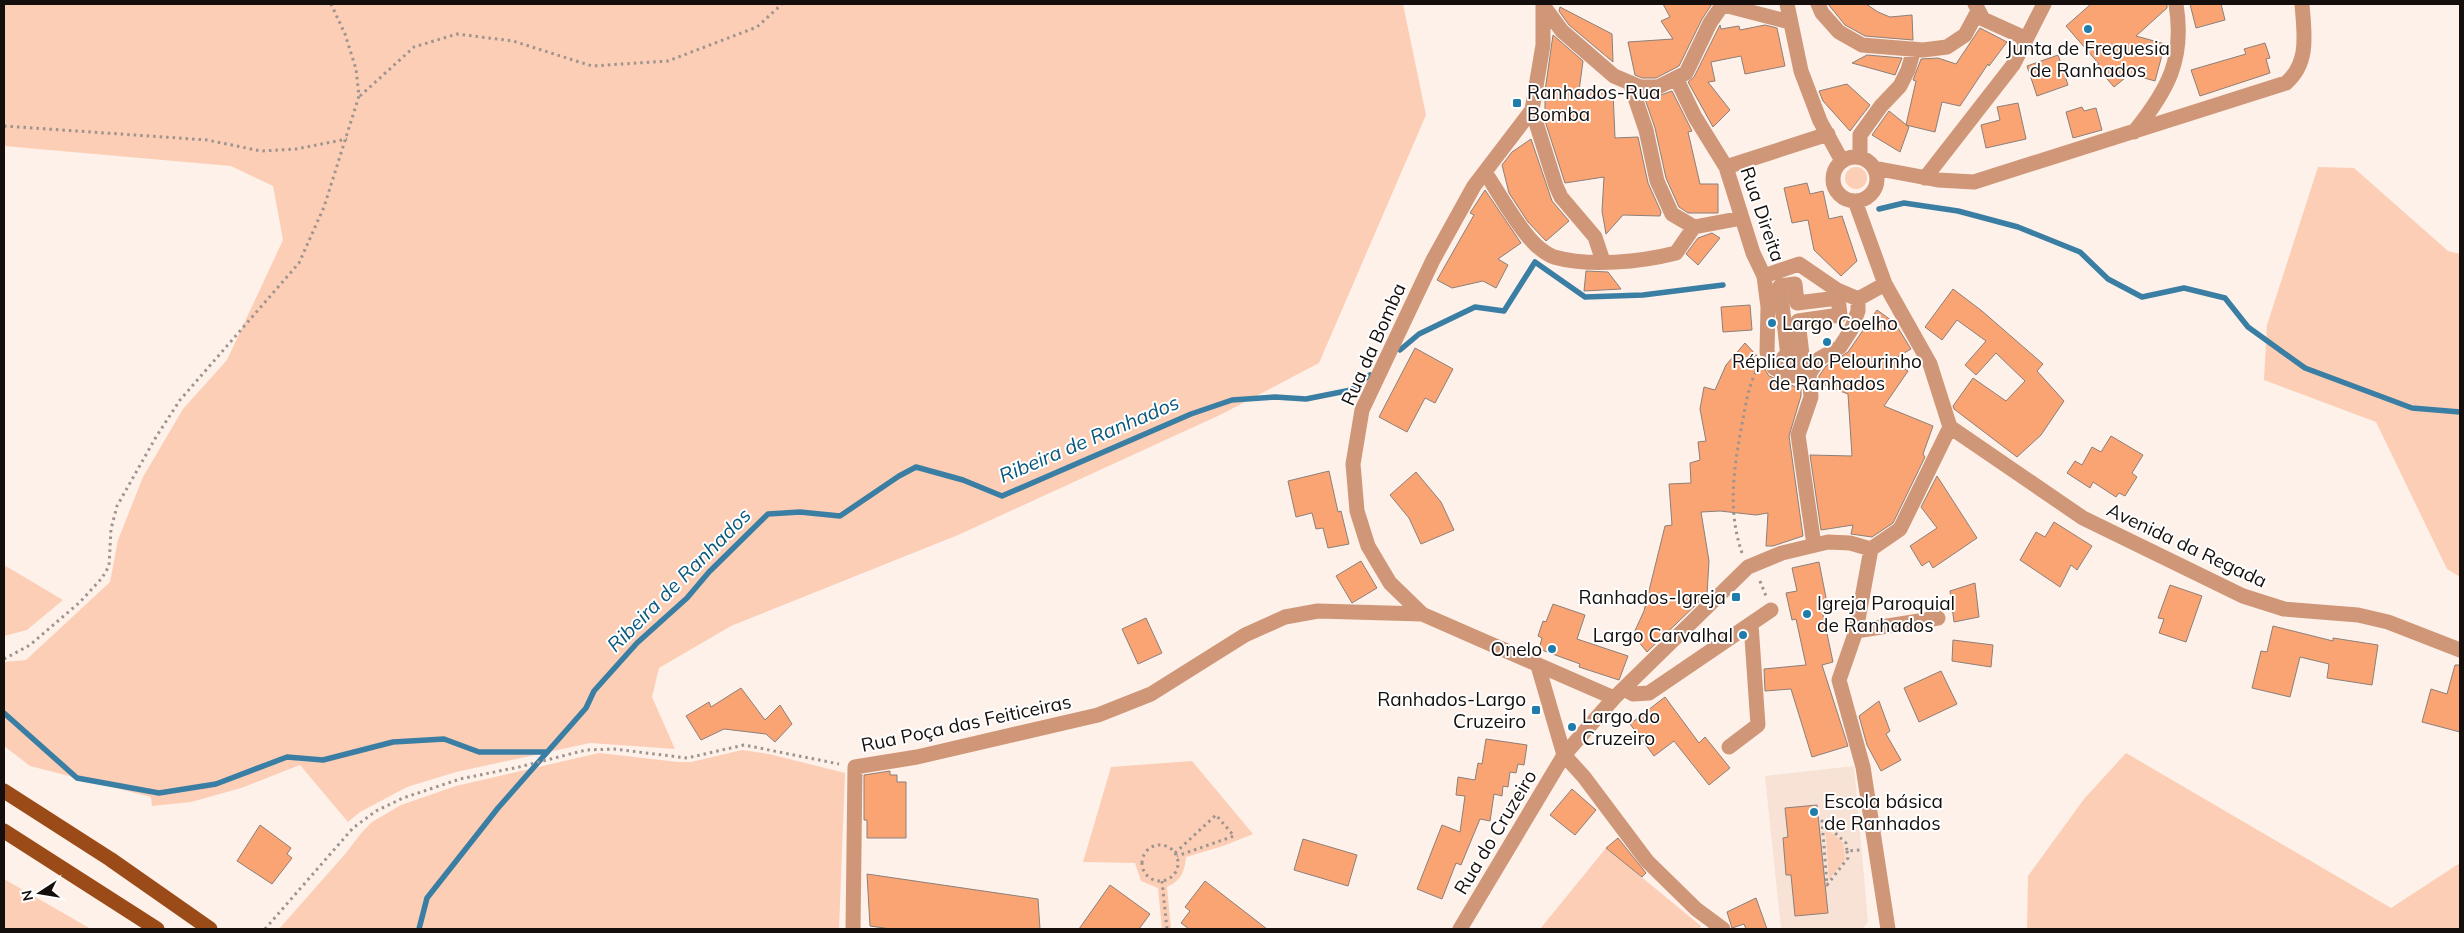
<svg xmlns="http://www.w3.org/2000/svg" width="2464" height="933" viewBox="0 0 2464 933" font-family="Mulish,sans-serif">
<style>
.built{fill:#f8e1d5}
.green{fill:#fcceb6}
.lines{fill:none;stroke-linecap:round;stroke-linejoin:round}
.stream{stroke:#3a7ea4;stroke-width:5.5}
.building{fill:#faa474;stroke:#8d7f78}
.path{stroke:#9d948f;stroke-width:3;stroke-dasharray:2.5 4;stroke-linecap:butt}
.minor{stroke:#d09678;stroke-width:15}
.major{stroke:#9b4b17;stroke-width:15}
.poi-dot{fill:#207caa;stroke:#fff;stroke-width:2}
.labels{text-anchor:middle;stroke-width:4;stroke-linejoin:round;paint-order:stroke}
.poi-label{font-size:19px;fill:#140f0d;stroke:#fff;text-anchor:start}
.street-label{font-size:19px;fill:#140f0d;stroke:#fff}
.water-label{font-size:20px;font-style:italic;fill:#07587c;stroke:#fff}
</style>
<rect width="100%" height="100%" fill="#fdf1ea"/>
<path class="built" d="M1854,766L1868,922L1862,929H1781L1765,776Z"/>
<path class="green" d="M4,4H1403L1426,115L1319,363L1222,414L958,535L731,626L659,668L652,697L675,749L590,743L456,772L407,787L360,812L348,822L300,765L241,788L191,802L152,806L151,797L30,766L4,746V662L26,660L110,582L118,540L143,477L183,409L227,360L283,240L273,186L231,166L4,146Z
M2318,167L2354,168L2448,251L2460,254V577L2447,569L2376,422L2264,380L2267,325Z
M1845 178a11 11 0 1 1 22 0a11 11 0 1 1-22 0Z
M4,565L63,600L27,630L4,636Z
M742,750L769,754L845,773L839,929H279L346,853L362,832L372,822L401,805L456,786L599,753L678,762H691Z
M2126,753L2391,908L2460,863V929H2027L2028,876L2084,799Z
M1192,761L1253,834L1223,846L1186,857C1185,871 1181,881 1167,887L1171,929H1162L1158,888L1141,881L1135,863L1083,862L1111,767Z
M1825,827L1843,843L1845,860L1829,879Z
M1606,848L1701,926L1699,929H1540Z
M4,879L91,929H4Z"/>
<g class="lines">
<path class="stream" d="M1879,209L1904,203L1958,211L2018,227L2080,252L2108,279L2142,297L2184,288L2225,298L2248,327L2305,368L2412,408L2460,412
M1400,350L1419,334L1475,307L1504,311L1535,262L1585,297L1643,295L1723,285
M4,713L77,778L159,793L216,784L287,757L323,760L393,742L444,739L479,752H546
M419,929L427,898L498,808L586,708L594,691L637,643L687,598L709,572L768,514L800,512L840,516L899,476L916,467L963,480L1002,496L1191,414L1232,400L1275,397L1306,399L1351,390L1370,375"/>
</g>
<path class="building" d="M1663,4H1712L1702,19L1679,66L1656,78H1642L1635,75L1628,42L1673,39L1661,21L1670,17Z
M1828,4H1866L1878,12L1890,17L1912,15L1913,40L1865,36L1845,25Z
M2091,4H2167V8L2136,36L2165,44L2155,81L2130,74L2114,87L2096,66L2099,64L2066,26Z
M2190,4H2221L2225,20L2196,28Z
M1560,7L1612,34L1613,62L1569,25L1559,11Z
M1720,25L1721,29L1739,26L1740,30L1765,25L1777,28L1785,66L1745,74L1741,56L1711,62L1715,81L1708,82L1730,110L1713,127L1688,82L1694,77Z
M1980,28L2007,42L1989,66L1988,64L1960,106L1942,102L1935,132L1906,125L1916,81L1913,80L1921,59L1938,58L1956,64Z
M1553,35L1583,61L1579,91H1613L1615,138L1638,137L1648,183L1661,212L1660,216L1623,215L1606,234L1602,211L1604,177L1565,183L1545,121V91Z
M2265,43L2270,58L2266,59L2270,73L2200,96L2191,70L2246,54L2244,49Z
M1867,55L1902,58L1895,75L1852,63Z
M2058,55L2068,85L2037,96L2027,66Z
M1847,84L1870,105L1850,131L1823,101L1819,91Z
M1672,91L1692,131L1688,132L1700,184H1718V213H1688L1679,207L1666,178L1655,128L1644,96H1658Z
M2018,103L2026,139L1986,148L1981,125L2000,120L1997,107Z
M2082,107L2084,111L2096,108L2102,130L2073,138L2066,112Z
M1889,111L1909,127L1900,152L1872,135Z
M1531,139L1552,201L1569,221L1546,241L1528,222L1509,193L1502,165L1512,152Z
M1807,183L1810,194L1823,191L1829,219L1842,216L1857,261L1841,276L1814,250L1808,220L1792,223L1784,188Z
M1485,190L1521,243L1498,259L1508,265L1496,288L1483,281L1452,288L1437,280L1474,215L1470,213Z
M1712,233L1720,238L1698,265L1686,254L1698,238Z
M1586,271L1608,272L1621,289L1584,291Z
M1953,289L1982,311L2043,364L2037,371L2064,401L2041,435L2017,457L1954,409L1953,406L1973,378L2006,401L2025,381L1996,353L1976,375L1965,365L1986,341L1957,320L1942,340L1925,327Z
M1750,305L1752,330L1723,332L1721,307Z
M1877,310L1895,323L1911,349L1892,360L1908,371L1884,406L1933,426L1923,454L1925,457L1893,523L1872,537L1851,534L1853,525L1821,530L1810,455L1852,456L1848,394L1819,383V376L1826,366L1848,352Z
M1745,343L1759,358L1755,363L1764,368L1769,376L1801,389V396L1789,436L1803,536L1773,546H1766L1768,513L1756,515L1720,511L1701,512L1709,561L1707,594L1647,652L1633,635L1644,611L1665,526L1672,525L1669,484L1691,483L1690,463L1700,460L1698,442L1706,441L1700,409L1704,387L1715,390L1726,365Z
M1415,348L1453,369L1435,403L1425,398L1407,432L1379,417Z
M2111,436L2143,455L2132,473L2137,477L2125,496L2119,493L2116,497L2093,482L2090,488L2067,473L2075,461L2082,465L2092,447L2101,452Z
M1329,471L1338,512L1341,511L1349,544L1328,548L1323,528L1316,529L1312,513L1296,517L1288,481Z
M1416,472L1441,502L1454,530L1421,544L1409,518L1390,495Z
M1937,476L1977,538L1933,568L1929,561L1922,566L1910,546L1937,528L1921,507Z
M2054,522L2092,546L2077,570L2071,565L2060,587L2020,560L2036,532L2045,537Z
M1361,561L1377,588L1352,603L1336,576Z
M1819,562L1828,608L1822,610L1833,662L1822,665L1848,746L1812,757L1791,689L1765,691L1764,669L1806,665L1796,619L1792,620L1786,593L1797,591L1792,568Z
M1975,583L1979,617L1954,622L1950,591Z
M2170,585L2202,596L2186,642L2159,633L2164,619L2158,618Z
M1553,604L1585,615L1577,639L1628,656L1619,680L1579,667L1580,664L1539,649L1542,638L1538,636L1543,621L1546,622Z
M1146,618L1162,653L1138,664L1122,629Z
M2273,626L2333,641V638L2378,645L2372,685L2327,678L2329,664L2300,657L2290,697L2252,688L2261,651L2267,652Z
M1953,640L1993,645L1991,667L1952,661Z
M2455,665H2460V732L2422,722L2431,689L2447,694Z
M1941,671L1957,704L1919,722L1904,688Z
M741,688L765,720L780,705L792,724L775,742L766,734L724,729L701,740L686,716L709,702L711,707Z
M1665,697L1699,743L1705,737L1730,768L1709,785L1674,741L1654,756L1630,724Z
M1879,701L1890,731L1886,734L1901,760L1881,771L1867,745L1859,716Z
M1486,739L1527,745L1524,765L1518,764L1516,773L1510,772L1508,787L1503,786L1502,796L1494,794L1490,821L1480,819L1461,865L1456,863L1442,899L1417,889L1442,825L1460,832L1465,796L1456,795L1458,777L1475,780L1478,763L1482,764Z
M890,771V775H897V782H906V838H867V820H864V775Z
M1572,789L1596,810L1575,835L1550,815Z
M1817,805L1828,913L1795,916L1791,875H1786L1783,838L1788,837L1785,808Z
M260,825L291,848L287,854L292,858L272,884L237,861Z
M1618,838L1646,873L1642,877L1606,848Z
M1303,839L1357,855L1348,886L1294,870Z
M867,874L1038,899L1040,929H891L870,926Z
M1205,881L1267,929H1189L1181,923L1190,911L1185,907Z
M1110,885L1150,914L1139,929H1079Z
M1756,898L1767,929H1746L1744,924L1732,928L1727,912Z"/>
<g class="lines">
<path class="path" d="M360,96L414,47L457,34L513,41L592,66L668,61L757,27L782,4
M4,126L207,140L261,151L296,149L347,139
M1742,553C1727,509 1734,468 1742,424C1746,404 1748,387 1757,369
M1760,581L1766,596
M4,659L30,645L80,602L102,578L109,566L111,529L117,506L156,437L180,400L299,263L324,207L359,96L356,69L345,34L331,4
M1142 863a18 18 0 1 1 36 0a18 18 0 1 1-36 0Z
M1847,851L1848,858L1827,885L1822,821L1846,843L1847,851L1860,850
M1175,853L1216,815L1234,836L1177,856
M1162,881L1167,929
M265,929L353,828L376,811L403,798L460,779L519,767L586,750L614,749L687,758L744,745L839,764"/>
<path class="minor" d="M1543,4V45L1532,110L1474,186L1433,260L1362,410L1353,464L1357,511L1368,546L1390,583L1422,614L1614,698
M1723,4L1710,23L1686,73L1676,78L1695,117L1726,167L1753,253L1764,276L1768,307L1767,352L1774,368L1790,376L1809,374
M1787,4L1801,71L1820,121L1842,161
M1818,4L1822,13L1839,32L1862,45L1923,50L1947,47L1965,35L1978,11
M1975,4L1983,19L2025,38
M1724,5L1790,22
M1545,8L1562,31L1614,76L1640,87H1658L1676,78
M1630,83L1646,130L1657,181L1672,214L1694,227L1742,218
M1532,110L1556,186L1561,197L1595,237L1603,261
M2134,132C2168,90 2185,59 2176,4
M1860,157V135L1881,106L1900,86L1908,70L1914,49
M1833 179a22 22 0 1 1 44 0a22 22 0 1 1-44 0Z
M1726,167L1828,134
M1874,168L1938,180L1974,182L2286,83C2310,62 2304,33 2302,4
M1485,172C1498,192 1517,226 1533,242C1537,247 1548,255 1554,257C1589,267 1641,262 1676,253L1694,227
M1925,178L2013,65L2044,4
M1764,276L1799,264L1837,290L1858,299
M1795,284L1797,303L1838,298L1840,315L1798,321L1803,363H1805L1806,369L1786,372L1784,357H1788L1780,286Z
M1858,299L1885,284
M1809,374L1811,397L1798,435L1814,545
M1809,374L1819,359L1840,347L1851,330L1858,311V299
M1950,427L2083,518L2243,596L2284,609L2358,615L2388,622L2460,650
M1871,549L1856,631L1839,680L1863,767L1888,929
M1856,631L1938,618
M1538,666L1564,755L1584,777L1647,861L1696,909L1723,929
M1624,689L1633,694L1649,693L1771,610
M1729,747L1758,725L1751,624
M853,929L855,767L917,757L1098,715L1151,694L1245,635L1285,617L1318,611L1422,614
M1460,929L1564,755L1614,698L1748,567L1782,553L1828,542L1850,543L1871,549L1900,529L1950,427L1930,364L1885,284L1855,201"/>
<path class="major" d="M4,791L110,859L210,929
M4,831L157,929"/>
</g>
<g class="poi-dot">
<circle cx="2088" cy="29" r="5"/>
<rect x="1512" y="98" width="10" height="10" rx="2.5"/>
<circle cx="1772" cy="323" r="5"/>
<circle cx="1827" cy="342" r="5"/>
<rect x="1731" y="592" width="10" height="10" rx="2.5"/>
<circle cx="1807" cy="614" r="5"/>
<circle cx="1743" cy="635" r="5"/>
<circle cx="1552" cy="649" r="5"/>
<rect x="1531" y="705" width="10" height="10" rx="2.5"/>
<circle cx="1572" cy="727" r="5"/>
<circle cx="1814" cy="812" r="5"/>
</g>
<g class="labels">
<g class="poi-label">
<text x="2088" y="55" text-anchor="middle">Junta de Freguesia<tspan x="2088" dy="22">de Ranhados</tspan></text>
<text x="1527" y="99">Ranhados-Rua<tspan x="1527" dy="22">Bomba</tspan></text>
<text x="1782" y="330">Largo Coelho</text>
<text x="1827" y="368" text-anchor="middle">Réplica do Pelourinho<tspan x="1827" dy="22">de Ranhados</tspan></text>
<text x="1726" y="604" text-anchor="end">Ranhados-Igreja</text>
<text x="1817" y="610">Igreja Paroquial<tspan x="1817" dy="22">de Ranhados</tspan></text>
<text x="1733" y="642" text-anchor="end">Largo Carvalhal</text>
<text x="1542" y="656" text-anchor="end">Onelo</text>
<text x="1526" y="706" text-anchor="end">Ranhados-Largo<tspan x="1526" dy="22">Cruzeiro</tspan></text>
<text x="1582" y="723">Largo do<tspan x="1582" dy="22">Cruzeiro</tspan></text>
<text x="1824" y="808">Escola básica<tspan x="1824" dy="22">de Ranhados</tspan></text>
</g>
<g class="street-label">
<text transform="translate(1763 214) rotate(71)" y="7">Rua Direita</text>
<text transform="translate(1373 344) rotate(-66)" y="7">Rua da Bomba</text>
<text transform="translate(2187 545) rotate(25)" y="7">Avenida da Regada</text>
<text transform="translate(966 723) rotate(-12)" y="7">Rua Poça das Feiticeiras</text>
<text transform="translate(1495 832) rotate(-59)" y="7">Rua do Cruzeiro</text>
</g>
<g class="water-label">
<text transform="translate(1089 439) rotate(-23)" y="7">Ribeira de Ranhados</text>
<text transform="translate(679 580) rotate(-45)" y="7">Ribeira de Ranhados</text>
</g>
</g>
<rect width="2464" height="933" fill="none" stroke="#140f0d" stroke-width="10"/>
<g transform="translate(40 893) rotate(258)" stroke="#ffffff" stroke-width="4" paint-order="stroke">
<path d="M0-4L9 19L0 12L-9 19Z" fill="#140f0d"/>
<text y="-8" font-size="14" font-weight="bold" text-anchor="middle" fill="#140f0d">N</text>
</g>
</svg>
